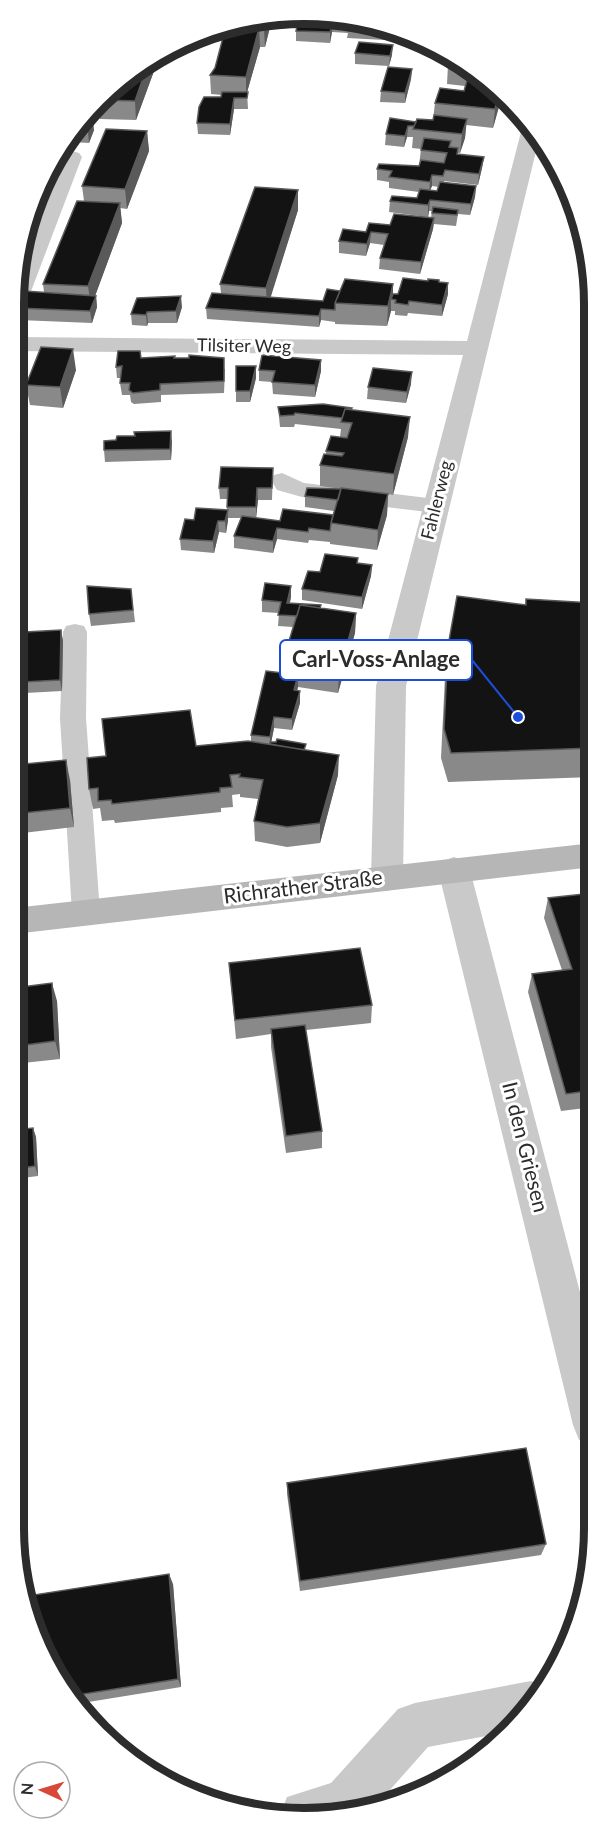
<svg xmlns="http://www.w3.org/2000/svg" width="608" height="1832" viewBox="0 0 608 1832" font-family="Lato,sans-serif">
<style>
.green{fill:#dfe9da}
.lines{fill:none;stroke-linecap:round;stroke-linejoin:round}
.lane{fill:#c9c9c9;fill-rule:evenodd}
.street{fill:#c9c9c9;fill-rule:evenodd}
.secondary{fill:#b6b6b6;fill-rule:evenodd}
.wall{fill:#898989;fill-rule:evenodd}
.shaded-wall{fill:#5a5a5a}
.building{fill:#131313;stroke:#5a5a5a;stroke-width:1.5}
.labels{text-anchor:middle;stroke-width:6;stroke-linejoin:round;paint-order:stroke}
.far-street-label{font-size:18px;fill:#2c2c2c;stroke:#fff}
.street-label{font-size:21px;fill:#2c2c2c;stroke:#fff}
.rim{fill:none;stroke:#2c2c2c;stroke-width:8}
.leader{fill:none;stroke:#1d4ed8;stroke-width:2}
.callout-dot{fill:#1d4ed8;stroke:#fff;stroke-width:2}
.callout{fill:#fff;stroke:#1d4ed8;stroke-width:2}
.callout-label{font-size:22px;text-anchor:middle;font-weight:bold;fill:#2c2c2c}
</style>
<rect width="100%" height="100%" fill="#fff"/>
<path class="green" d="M475,1760L466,1769L435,1783L437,1772L456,1763Z"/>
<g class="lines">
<path class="lane" d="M282,473L304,483L436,499L444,501L447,506L444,511L436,513L302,497L277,490L271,480L274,475Z
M75,624L84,626L87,632L86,718L100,913L96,921L86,924L76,921L72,913L60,718L63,632L66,626Z"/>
<path class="street" d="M529,123L539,139L406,686L403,878L398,887L387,891L376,887L371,878L376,686L463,355L14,351V337L467,341L522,128Z
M72,151L79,153L82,157L25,307L22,312L14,314L18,268L62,157L65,153Z
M454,857L465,861L470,870L594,1346V1446L579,1440L573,1425L438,870L443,861Z
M531,1681L546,1687L545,1690L502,1733L428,1747L373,1809L280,1815L287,1797L331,1783L398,1709L415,1703Z"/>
<path class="secondary" d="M593,843V867L14,934V908Z"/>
</g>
<path class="wall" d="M287,17L379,23L388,28L385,40L347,38L348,33L332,32L330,43L296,41V28H287Z
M270,19V27L265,47H260L247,92L248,109H234L230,135L198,134L197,123L221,97L222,95L211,94L210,75L215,68Z
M203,37L201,43L190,42Z
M161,52L136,120L100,119L99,105L158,53Z
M355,53L392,55L389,66L355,64Z
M465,62L502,95L493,128L466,125L465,138L460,153H458V154L484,157L482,168L478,185L444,181V183L476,186L475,197L470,215L458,214L456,226L434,224L433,229L420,274L379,269L380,258L384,245L370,243L366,256L339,253V241L366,232L390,225L431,218L432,211H429L428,217L389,212L390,201L417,198L419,192L389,188V182L377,180V169L419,166L421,149L412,148L413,137H407L404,147L385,145L386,134L416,122L433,120L435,103L464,91L465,86L447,84L448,65ZM432,186L439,187L437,191L430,190Z
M412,69L411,79L405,103L380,102L381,91Z
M73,127L94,130L89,143L71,142L53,188L44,187Z
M147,131L149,151L127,209L120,208L122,223L95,296H96L97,307L92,323L19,320L17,308L44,292L43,284L84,201L82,186Z
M298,190V210L270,297L323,301L340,291L393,284V294H398L439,282L448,294L442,316L408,313L407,316L395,315V311H391L387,326L335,324V322L321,320L319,327L207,319L206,308L221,293L220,284Z
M182,307L177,323H148L147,326L132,325L131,314Z
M175,356V358L225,369L224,393L161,395V402L134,404L131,402L130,395H122L120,383L121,378H117L116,367L141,358Z
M321,360V371L315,397L273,394L272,382L259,381V370Z
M256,366V378L250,402H236V391Z
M76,370L63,408L30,405L26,385Z
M411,384L406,403L367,399L368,387Z
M278,407L352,410L408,437L393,495L388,494L387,515L377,550L330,544V542L309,540L308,543L277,539L273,553L234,548V536L241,518H228L226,533L219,532L214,553L181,550L180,539L194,520L227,510V499H220L219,488L273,468L272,500H258L256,518L280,521L333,515L334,511L305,507V496L341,489L320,486V465L326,454V451L340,437L341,429L295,424L294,427H280Z
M172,442L171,460L105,462L104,450Z
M358,563L372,565L371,576L362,609L302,600V589L320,572Z
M131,589L135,622L91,626L89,614Z
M291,597L290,603L321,605V608L356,613L355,633L338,693L298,687L297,691L300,703L292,730L274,728L271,742L306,750L338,775L320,843L287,847L255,841L254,821L258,799L240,797V794L232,795L233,807L221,808V812L115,823L114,820L102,821L100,808L93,809L89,789L196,746L251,741V735L282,673V664L293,627L278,626L279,613L262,612V600Z
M526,599L593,603V777L448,782L441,758L445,676L448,646L525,605Z
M61,630L63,641L62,691L25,693L23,682Z
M14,765L70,780L74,827L14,834Z
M593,893L594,1107L561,1111L528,992L532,974L562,970L544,918L548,898Z
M229,963L372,1005L371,1023L306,1030L322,1131V1148L286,1153L271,1047V1034L236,1039Z
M14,988L57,1001L60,1059L23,1063L26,1129L33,1128L36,1137L38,1176L14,1179Z
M594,1161V1230L581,1185L589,1162Z
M287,1483L546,1544L541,1555L300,1591L287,1494Z
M173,1584L181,1687L76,1704L35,1639Z"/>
<path class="shaded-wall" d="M266,16L286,17L270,19V27L265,47L264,29Z
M333,22L332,32L330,43V32Z
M385,26L388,28L385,40Z
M259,28L260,47L246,96V77Z
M393,45L392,55L389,66L390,56Z
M161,52L136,120L135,101L149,61L158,53Z
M412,69L411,79L405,103V93Z
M499,92L502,95V96L493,128L495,109Z
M234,98V109L230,135V124Z
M93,119L94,130L89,143L88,132Z
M467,119L465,138L460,153L462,134Z
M408,126L407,137L404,147L405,136Z
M147,131L149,151L127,209L125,189Z
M70,134L71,142L53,188L52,177L62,150Z
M484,157L482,168L478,185L479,174Z
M432,175V186L429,193L430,182Z
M476,186L475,197L470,215L471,204Z
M298,190V210L267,309L266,288Z
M430,200L429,211L428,217V205Z
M120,203L122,223L91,307L88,286Z
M434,218L433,229L420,274L421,262Z
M29,232L31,243L18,274V270L20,254Z
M371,232L370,243L366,256L367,244Z
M448,283V294L442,316V305Z
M393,284V300L391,299V311L387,326L388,306Z
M96,296L97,307L92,323L90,311Z
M181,296L182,307L177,323L176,311Z
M321,309V320L319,327V316Z
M147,312L148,323L147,326L146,315Z
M73,349L76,370L63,408L60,387Z
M321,360V371L315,397V385Z
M256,366V378L250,402V391Z
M412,372L411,384L406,403L407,392Z
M410,417L408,437L393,495L394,474Z
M171,431L172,442L171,460L170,449Z
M257,488L258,500L256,518V507Z
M388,494L387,515L377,550L378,530Z
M228,510V521L226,533L225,521Z
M218,521L219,532L214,553L213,541Z
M277,528V539L273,553V541Z
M372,565L371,576L362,609V597Z
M291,586V597L287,614V603Z
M356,613L355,633L338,693L339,672Z
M61,630L63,641L62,691L60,680Z
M298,675V687L294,702V690Z
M300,691V703L292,730V719Z
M274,717V728L270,749V737Z
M339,755L338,775L320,843V823Z
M66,760L70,780L74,827L70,808Z
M52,983L57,1001L60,1059L55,1041Z
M18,1046L23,1063L25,1081L19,1063Z
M22,1071L25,1081L27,1139L24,1129Z
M33,1128L36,1137L38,1176L35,1166Z
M169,1574L173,1584L181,1687L178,1679Z"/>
<path class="building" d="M266,16H268L264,29L259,28L246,77L210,75L215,68L225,30Z
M299,18L315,19V21L333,22L330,32L296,31Z
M359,42L393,45L390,56L355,53Z
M451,56L465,62L471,67L448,65Z
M149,61L135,101L105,100Z
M388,67L412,69L405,93L381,91Z
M469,74L479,75L499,92L495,109L435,103L440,88L464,91Z
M222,92H248L247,98H234L230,124L197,123L199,107L204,97H221Z
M434,115L467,119L462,134L413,129L417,119L433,120Z
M84,118L93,119L88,132L71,131L73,127Z
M390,118L416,122L414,126H408L405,136L386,134Z
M106,129L147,131L125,189L82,186Z
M424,138L451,141L449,147L458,148L457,154L484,157L479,174L445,170L443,176L432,175L430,182L389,177L392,171L377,169L379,164L419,166L421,160L444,163L447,153L421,150Z
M62,150L52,177L49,176Z
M440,182L476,186L471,204L430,200L428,205L390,201L392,196L417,198L420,189L437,191Z
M255,187L298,190L266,288L220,284Z
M77,201L120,203L88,286L43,284Z
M433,207L458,210L457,215L432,213Z
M394,214L434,218L421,262L380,258L388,234L371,232L367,244L339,241L343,229L366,232L369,223L390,225Z
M23,231L29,232L20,254Z
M403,278L428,281V279L439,280V282L448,283L442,305L409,301L408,305L395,303L396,300L391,299L393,294H398Z
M345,279L393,284L388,306L335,303Z
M327,289L340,291L335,303V310L321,309L319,316L206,308L212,293L323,301Z
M24,291L96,296L90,311L17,308Z
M181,296L176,311L147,312L146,315L131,314L137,298Z
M41,347L73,349L60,387L26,385Z
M118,351H140L141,358L175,356L174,358H189V355L224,358V381L160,384V390L133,393L129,390L130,383H120L122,366L116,367Z
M262,355L321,360L315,385L272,382L275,371L259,370Z
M236,366H256L250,391H236Z
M373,368L412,372L407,392L368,387Z
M323,404L352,408L351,409H345L342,418L295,413L294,415L280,416L278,407Z
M345,409L410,417L394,474L320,465L324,454L342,456L344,453L326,451L331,436L347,438L352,423L341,422Z
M171,431L170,449L104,450V441L116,440L117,436H135L134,432Z
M221,467L273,468L272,488H257L256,507H227L228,488H219Z
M307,488L341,489L338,500L305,496Z
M341,488L388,494L378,530L331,523Z
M196,508L228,510L225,521H218L213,541L180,539L185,519L194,520Z
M283,509L333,515L331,523L330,531L309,528L308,532L277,528L273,541L234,536L242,516L280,521Z
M325,554L358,558L357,563L372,565L362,597L302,589L308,571L320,572Z
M265,583L291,586L287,603L321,605L320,608L300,605L297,616L278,615L281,602L262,600Z
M87,586L131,589L133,610L89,614Z
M457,596L526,605V599L593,603V748L451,753L444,729L448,646Z
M300,605L356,613L339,672L282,664Z
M61,630L60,680L23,682L25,632Z
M266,671L298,675L294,690L300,691L292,719L274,717L270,737L251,735Z
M190,710L196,746L248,741L339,755L320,823L287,827L254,821L263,780L239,777L240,774L230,775L232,787L220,788V792L112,804L111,800L98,801V788L89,789L87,758L106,756L102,719Z
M277,739L306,744L304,750L270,744V742H276Z
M66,760L70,808L14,814V765Z
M593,893L594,1090L566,1094L532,974L572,969L548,898Z
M360,948L372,1005L235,1020L229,963Z
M52,983L55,1041L18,1046L19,1063L14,1064V988Z
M305,1025L322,1131L286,1136L271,1029Z
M22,1071L24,1129L33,1128L35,1166L14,1169V1072Z
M594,1161V1177L589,1162Z
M526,1448L546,1544L300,1581L287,1483Z
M169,1574L178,1679L71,1696L35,1639L27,1596Z"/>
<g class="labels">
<g class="far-street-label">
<text transform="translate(244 346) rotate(1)" y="6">Tilsiter Weg</text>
<text transform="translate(437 500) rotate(-76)" y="6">Fahlerweg</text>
</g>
<g class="street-label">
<text transform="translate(303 887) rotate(-7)" y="7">Richrather Straße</text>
<text transform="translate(525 1147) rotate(76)" y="7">In den Griesen</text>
</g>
</g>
<path d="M0 0H608V1832H0ZM304 24H304A280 280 0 0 1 584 304V1528A280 280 0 0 1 304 1808H304A280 280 0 0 1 24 1528V304A280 280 0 0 1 304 24Z" fill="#fff" fill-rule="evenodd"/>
<path class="rim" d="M304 24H304A280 280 0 0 1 584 304V1528A280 280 0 0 1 304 1808H304A280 280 0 0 1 24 1528V304A280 280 0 0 1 304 24Z"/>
<path class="leader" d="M518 717L472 660"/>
<circle class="callout-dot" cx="518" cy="717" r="6"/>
<rect class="callout" x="280" y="640" width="192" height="40" rx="6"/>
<g class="callout-label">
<text x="376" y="667">Carl-Voss-Anlage</text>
</g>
<g transform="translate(42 1790) rotate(274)"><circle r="28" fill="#ffffff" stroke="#ababab" stroke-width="1.5"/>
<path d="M0-4.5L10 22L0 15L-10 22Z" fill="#d74839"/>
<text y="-9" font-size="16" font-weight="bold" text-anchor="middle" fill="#2c2c2c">N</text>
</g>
</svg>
